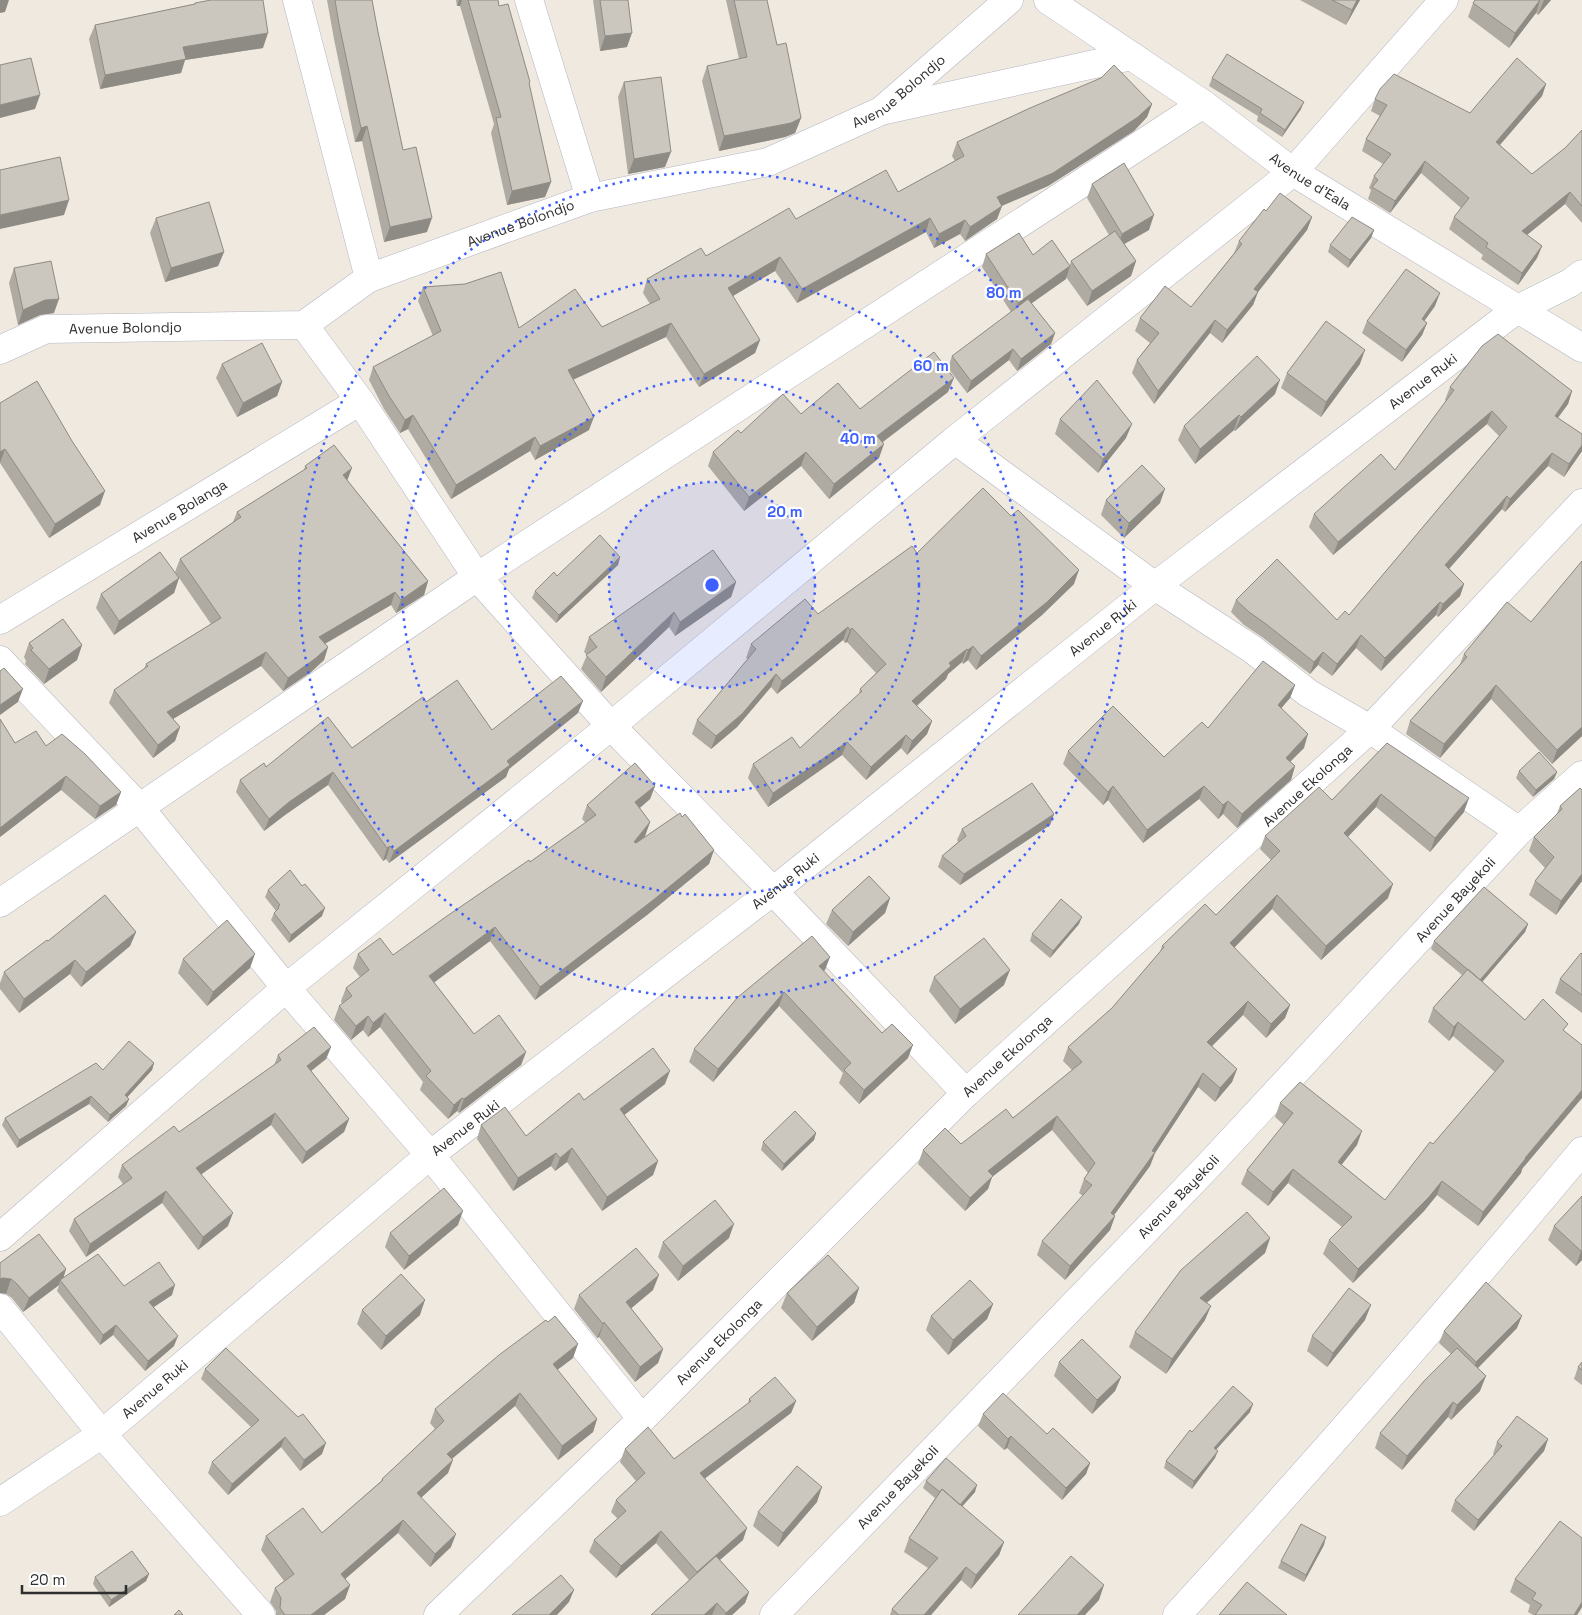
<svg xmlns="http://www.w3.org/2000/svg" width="1582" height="1615" viewBox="0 0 1582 1615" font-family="'Space Grotesk',sans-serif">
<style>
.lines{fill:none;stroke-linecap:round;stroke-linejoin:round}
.minor-casing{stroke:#b4b6c2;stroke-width:29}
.minor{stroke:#fff;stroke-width:28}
.wall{fill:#afaba3}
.shaded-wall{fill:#8e8b85}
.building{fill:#cbc7be;stroke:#8e8b85}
.ring{fill:none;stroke:#3e60ff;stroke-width:2.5;stroke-dasharray:2.5 5}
.labels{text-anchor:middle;stroke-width:4.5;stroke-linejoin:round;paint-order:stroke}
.street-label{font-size:14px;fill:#2e2e2e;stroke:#fff}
.centre{fill:#3e60ff;stroke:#fff;stroke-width:2.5}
.ring-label{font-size:15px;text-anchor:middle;font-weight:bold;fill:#3e60ff;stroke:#fff;stroke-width:4.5;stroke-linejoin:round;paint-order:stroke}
</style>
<rect width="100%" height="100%" fill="#efe9e0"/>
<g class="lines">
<defs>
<g id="minor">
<path d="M297,0L369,278"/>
<path d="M529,0L590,198"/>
<path id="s1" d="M1048,0L1203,104L1293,172L1582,348"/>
<path d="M885,110L1131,56"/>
<path d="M304,325L360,401L477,577L611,726L773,891L966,1093"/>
<path id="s2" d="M0,350L46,329L304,325L369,278L590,198L768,162L881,111L1009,0"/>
<path d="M955,440L1155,586L1252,649L1308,693L1370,729L1519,831"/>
<path id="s3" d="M0,620L360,401"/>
<path d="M0,660L139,807L286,988L430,1155L642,1419"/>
<path d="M0,903L477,577L1203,104"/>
<path d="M0,1237L286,988L611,726L955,440L1293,172L1444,0"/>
<path d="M0,1308L102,1434L261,1615"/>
<path id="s4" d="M0,1502L102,1434L430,1155L773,891L1155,586L1516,310L1570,283L1582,274"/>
<path id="s5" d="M438,1615L642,1419L966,1093L1370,729L1582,503"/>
<path id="s6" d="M774,1615L1208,1166L1519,831L1582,775"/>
<path d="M1177,1615C1315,1464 1450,1309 1582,1151"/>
</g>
</defs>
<use href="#minor" class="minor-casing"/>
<use href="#minor" class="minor"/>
</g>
<path class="wall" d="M327,0H372L378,32L403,150L427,232L384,242L362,141L355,142L334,39Z
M456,0H498L499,6L529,85L551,182L545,197L507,205L491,133L494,124L460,6H457Z
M593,0H628L627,47L600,51Z
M726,0H767L777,45L801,118L795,133L785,137L719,151L702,81L707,66L739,59Z
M1300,0H1360L1346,25Z
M1475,0H1551L1538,15L1536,13L1509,48L1468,17L1473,3Z
M195,3L263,48L185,60L181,73L100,89L89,39L95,25L194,4Z
M1212,78L1301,109L1282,137L1257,121L1258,116L1209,86Z
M624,82L665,167L628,174L618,97Z
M1546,84L1542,96L1500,145L1532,174L1565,148L1582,130V223L1565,204L1527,235L1542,246L1537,258L1518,285L1481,259L1483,255L1449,229L1454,217L1461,208L1421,173L1390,213L1368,199L1371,190L1369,188L1374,176L1383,164L1362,151L1366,139L1380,116L1371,111L1375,99L1470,113Z
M1152,104L1147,117L1134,131L1048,186L1002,206L997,219L965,241L960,234L934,248L926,232L797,303L775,271L732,296L760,340L755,353L699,387L666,337L573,379L589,430L535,460L530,451L451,499L408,429L400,433L384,409L369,380L373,367L433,336L418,301L423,287L519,328L602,327L650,304L643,293L647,279L796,219L898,192L955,161L952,156L957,142Z
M1092,184L1149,230L1124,244L1136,261L1131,276L1087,306L1066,277V279L1031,303L1055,333L1051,344L1017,371L1009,360L967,393L948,368L952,356L1011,312L982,267L986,254L1033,255L1070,265L1071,261L1109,235L1087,198Z
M1266,211L1312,217L1307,230L1258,292L1253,305L1222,343L1210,333L1154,404L1132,373L1137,360L1150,343L1135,331L1140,318L1191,307L1234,253L1239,241Z
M156,218L224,252L218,266L165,282L150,233Z
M1374,230L1371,238L1348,268L1328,252L1330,245Z
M14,268L54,313L40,315L18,325L9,283Z
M1435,306L1424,321L1427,323L1422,335L1402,362L1362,333L1367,321Z
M222,364L282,382L277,396L237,417L216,378Z
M1360,364L1321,417L1281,388L1287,373Z
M1450,387L1572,391L1568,404L1558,418L1582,434V451L1564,477L1548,466L1505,512L1502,509L1449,568L1464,584L1460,596L1438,617L1436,615L1381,671L1356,648L1332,676L1318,665L1310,674L1262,637L1244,625L1231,612L1236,600L1337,620L1349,615L1499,436L1487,424L1333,555L1309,527L1314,514L1395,470L1446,401L1445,400Z
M948,392L883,442L879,458L829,499L801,466L744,511L708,466L713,452L801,414L860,409Z
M1275,394L1235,431L1234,430L1195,464L1178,440L1184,426Z
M0,403L100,505L49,538L0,463Z
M1060,419L1126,438L1098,473L1055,434Z
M305,466L348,481L428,581L424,595L396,613L391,605L325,644L328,647L324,660L311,672L283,691L261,666L173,719L180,727L175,741L153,758L109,703L114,690L144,669L146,664L211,624L175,572L180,559L233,522L237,512L304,470Z
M1106,500L1160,503L1124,538L1101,515Z
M917,553L1074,584L1042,615L976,670L968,660L963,664L962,662L948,674L946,679L917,706L932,721L927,734L907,755L901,748L866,780L842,755L768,807L748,778L753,764L800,748L859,694L860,689L876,673L847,642L845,643L843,640L777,694L771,687L737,727L711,749L692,734L697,720L748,659L746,658L751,644L818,614Z
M620,557L618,565L556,623L532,598L535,591L557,576Z
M1582,561V736L1552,764L1491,699L1440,758L1406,734L1410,721L1460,664L1464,654L1531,622Z
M179,578L174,593L114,635L96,608L101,594Z
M736,582L731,597L675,636L669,627L601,692L581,669L587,655L584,652L589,637Z
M29,643L82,645L77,660L44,684L25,664L26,661L24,657Z
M1295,685L1290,698L1281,708L1304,748L1290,761L1295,766L1291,780L1237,828L1223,814L1218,819L1199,799L1143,843L1108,800L1103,805L1063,764L1068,751L1164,757L1208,728Z
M426,702L492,730L578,713L509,769L506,777L389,863L386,859L383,861L328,785L285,815L264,831L236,792L240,780L266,767L352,748Z
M0,719L15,743L46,746L121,792L116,805L95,819L61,790L0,837Z
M1387,743L1464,812L1430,852L1376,807L1348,837L1388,898L1321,960L1272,909L1234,948L1290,1005L1285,1018L1266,1038L1243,1015L1212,1046L1237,1069L1232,1082L1215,1102L1198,1087L1155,1153L1150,1166L1114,1215L1115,1216L1110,1230L1065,1280L1037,1255L1042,1241L1083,1196L1079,1193L1084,1179L1088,1173L1052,1130L992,1177L988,1189L965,1211L918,1164L923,1150L961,1144L1013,1118L1072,1070L1063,1061L1068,1047L1112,1008L1160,952L1162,946L1216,915L1271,860L1260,849L1265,836L1332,800Z
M1519,771L1557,772L1554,779L1533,797L1516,778Z
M655,786L650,799L640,808L650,822L645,836L714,850L709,864L647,915L535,1000L490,941L434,982L474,1034L526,1052L521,1065L459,1113L457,1111L448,1119L420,1090L423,1082L380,1027L368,1037L363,1030L351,1040L334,1020L339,1006L342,1003L341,1001L346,988L360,977L353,968L358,954L393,955L530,862L586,823L582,819L587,805Z
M1580,788L1582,881L1556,915L1529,895L1535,881L1545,868L1529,851L1534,837L1556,816L1560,806Z
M1054,814L1050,825L960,885L938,867L942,856L958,842L957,840L962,829Z
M268,890L322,916L289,943L271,920L274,913L276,911L265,897Z
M890,898L885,913L848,946L826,924L832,910Z
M1079,924L1050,958L1030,941L1032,934Z
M1528,924L1525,932L1482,982L1525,1020L1565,1032L1521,1173L1478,1226L1437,1195L1424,1211L1353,1283L1323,1254L1329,1240L1342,1227L1288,1183L1268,1206L1241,1184L1247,1170L1284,1125L1275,1117L1280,1103L1357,1145L1341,1164L1385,1200L1433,1144L1495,1072L1453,1036L1449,1041L1428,1022L1433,1008L1462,975L1431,949L1434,941Z
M136,932L130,946L81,987L70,974L19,1013L0,989V983L4,972L48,941Z
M1582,954V1013L1555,993L1560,979Z
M183,959L250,968L207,1006L178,973Z
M825,970L823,971L882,1033L908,1058L859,1104L839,1083L843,1073L779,1006L713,1082L689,1062L694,1049L738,997Z
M934,977L1004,985L955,1024L929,991Z
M331,1047L326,1059L311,1071L349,1119L344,1132L302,1164L271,1125L201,1174L228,1226L198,1250L162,1203L86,1257L69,1231L74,1219L123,1184L118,1177L122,1165L179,1132L274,1065L278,1055Z
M154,1063L152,1070L127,1097L129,1099L126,1106L108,1122L89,1104L17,1148L2,1125L5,1118L103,1070Z
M665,1084L624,1115L658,1161L653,1175L602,1211L567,1162L555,1171L551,1166L513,1191L477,1139L481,1125L526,1136L584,1100Z
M816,1133L814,1140L782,1171L761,1150L763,1142Z
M1582,1196V1260L1576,1266L1548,1240L1554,1226Z
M458,1225L404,1270L385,1247L390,1233Z
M729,1238L678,1281L658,1257L663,1242Z
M1270,1238L1265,1253L1206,1303L1205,1320L1166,1374L1129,1347L1135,1332Z
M0,1263L66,1269L63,1279L124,1286L172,1295L153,1307L174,1346L145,1371L113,1335L100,1345L57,1291L59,1285L23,1312L12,1298L6,1294Z
M859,1288L854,1303L812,1341L781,1308L787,1293Z
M653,1290L631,1308L663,1349L658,1363L635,1382L599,1337L597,1338L574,1309L579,1295Z
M993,1304L987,1319L948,1355L926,1330L931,1316Z
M362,1310L420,1315L381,1350L357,1324Z
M1365,1320L1327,1367L1307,1351L1312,1336Z
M1517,1328L1478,1368L1480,1391L1451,1420L1448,1417L1402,1470L1375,1448L1380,1433L1451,1354L1439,1343L1444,1331Z
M573,1358L557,1370L597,1419L593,1432L558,1460L515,1406L452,1459L448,1473L421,1498L451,1547L430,1567L398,1533L345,1579L350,1585L345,1599L324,1615H276V1611L270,1602L275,1588L284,1581L261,1550L266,1536L322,1533L381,1481L382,1479L435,1429L430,1423L435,1409Z
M1059,1362L1121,1377L1115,1391L1092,1414L1054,1376Z
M1582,1362V1385L1574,1379L1578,1367Z
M205,1369L322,1454L300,1471L281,1447L228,1495L208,1473L212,1462L251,1427L201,1379Z
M749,1399L796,1401L791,1413L704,1479L743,1540L720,1560L749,1592L745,1603L732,1615H651L689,1580L656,1543L616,1578L589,1552L594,1540L618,1519L611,1512L616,1500L636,1481L620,1462L625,1449L674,1459L748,1404Z
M1250,1412L1216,1450L1215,1458L1192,1489L1164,1468L1166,1461L1192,1432Z
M983,1414L1090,1463L1086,1474L1062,1500L1007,1448L1004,1450L978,1426Z
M1548,1439L1544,1451L1474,1531L1451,1511L1455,1500L1494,1455L1493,1454L1497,1442Z
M926,1481L975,1492L962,1507L1004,1542L999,1555L971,1589L961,1580L931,1615H890L892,1609L928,1568L904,1552L909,1538L935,1498L923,1488Z
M817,1502L778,1547L753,1526L758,1512Z
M1324,1545L1304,1582L1278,1568L1281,1561Z
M149,1574L146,1581L109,1607L93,1584L95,1577Z
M1515,1579L1582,1607L1577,1615H1533L1528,1612L1530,1605L1510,1592Z"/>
<path class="shaded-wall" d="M0,0H9L5,12L0,13Z
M459,0H462L460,6H457Z
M1357,0H1360L1346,25L1352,10Z
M1540,0L1536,13L1509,48L1515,33Z
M1544,0H1551L1538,15Z
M268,33L263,48L185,60L181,73L100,89L105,75L183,47Z
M632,33L627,47L600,51L605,36Z
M1546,84L1542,96L1492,154L1496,142Z
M40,95L35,109L0,118V105Z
M1304,102L1301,109L1282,137L1285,130Z
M1152,104L1147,117L1134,131L1048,186L992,210L997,197Z
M801,118L795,133L785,137L719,151L724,136Z
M367,126L362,141L355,142L361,128Z
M671,152L665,167L628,174L634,159Z
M1425,161L1421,173L1390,213L1395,201Z
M551,182L545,197L507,205L512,191Z
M1570,192L1565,204L1517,243L1522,231Z
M69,200L64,215L0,229V215Z
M1002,206L997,219L965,241L970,227Z
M1154,215L1149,230L1117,248L1122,234Z
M1312,217L1307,230L1258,292L1253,305L1222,343L1227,330L1254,289Z
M432,218L427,232L384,242L390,227Z
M930,218L926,232L797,303L802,289Z
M965,220L960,234L934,248L939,234Z
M1374,230L1371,238L1348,268L1350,260Z
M1542,246L1537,258L1518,285L1522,273Z
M224,252L218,266L165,282L171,268Z
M780,257L775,271L723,302L728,288Z
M1136,261L1131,276L1087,306L1092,291Z
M1070,266L1066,279L1014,316L1018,303Z
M1440,293L1435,306L1417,331L1422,319Z
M59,299L54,313L40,315L18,325L23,310L45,300Z
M1215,320L1210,333L1154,404L1158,391Z
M671,323L666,337L564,384L568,370Z
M1427,323L1422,335L1402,362L1406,350Z
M1055,333L1051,344L1017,371L1021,359Z
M760,340L755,353L699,387L704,374Z
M1013,349L1009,360L967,393L971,381Z
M1365,350L1360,364L1321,417L1326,402Z
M954,378L948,392L872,450L877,436Z
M1280,380L1275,394L1235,431L1241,417Z
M282,382L277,396L237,417L243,403Z
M1572,391L1568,404L1550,428L1555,416Z
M1492,411L1487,424L1333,555L1338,542Z
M413,415L408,429L400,433L405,420Z
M1239,415L1234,430L1195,464L1200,449Z
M594,417L589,430L535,460L540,446Z
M1132,424L1126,438L1098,473L1103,459Z
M535,437L530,451L451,499L456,485Z
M884,444L879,458L829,499L834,484Z
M1582,445V451L1564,477L1569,464Z
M5,449L0,463V452Z
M806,452L801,466L744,511L749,497Z
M1552,453L1548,466L1505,512L1510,499Z
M352,468L347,481L343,475Z
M1165,489L1160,503L1124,538L1129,523Z
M105,491L100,505L49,538L55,524Z
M1507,496L1502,509L1441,578L1445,565Z
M620,557L618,565L556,623L559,615Z
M1079,570L1074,584L1042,615L976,670L981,656Z
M179,578L174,593L114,635L119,621Z
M428,581L424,595L396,613L401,600Z
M736,582L731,597L675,636L680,622Z
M1464,584L1460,596L1438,617L1443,604Z
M395,592L391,605L314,650L319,637Z
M1440,602L1436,615L1381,671L1385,658Z
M674,612L669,627L601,692L606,677Z
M848,627L843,640L777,694L782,681Z
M852,628L847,642L845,643L850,630Z
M1361,635L1356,648L1332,676L1337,664Z
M82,645L77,660L44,684L49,669Z
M973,646L968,660L963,664L968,650Z
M328,647L324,660L311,672L283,691L288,678Z
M967,649L962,662L948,674L946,679L907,714L912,701L949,663Z
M266,652L261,666L163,725L167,712Z
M1323,652L1318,665L1310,674L1314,662Z
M776,674L771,687L737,727L711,749L716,736Z
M1295,685L1290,698L1273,718L1278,705Z
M1496,685L1491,699L1440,758L1444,744Z
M23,689L18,702L0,715V705Z
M583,701L578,713L509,769L506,777L389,863L394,851Z
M932,721L927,734L907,755L912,741Z
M180,727L175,741L153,758L158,745Z
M1582,727V736L1552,764L1557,750Z
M1308,734L1304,748L1281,771L1286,758Z
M906,735L901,748L866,780L871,767Z
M847,742L842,755L768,807L773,793Z
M1295,766L1291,780L1237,828L1242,814Z
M333,772L328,785L285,815L264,831L269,819L289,802Z
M1557,772L1554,779L1533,797L1536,790Z
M66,776L61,790L0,837V828Z
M655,786L650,799L630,816L635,802Z
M1113,786L1108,800L1103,805L1108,792Z
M1204,786L1199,799L1143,843L1147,830Z
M121,792L116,805L95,819L100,806Z
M1381,794L1376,807L1339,846L1344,833Z
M1469,798L1464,812L1430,852L1435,838Z
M1228,801L1223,814L1218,819L1223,805Z
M1054,814L1050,825L960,885L964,874Z
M650,822L645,836L629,856L634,842Z
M390,846L386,859L383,861L387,848Z
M714,850L709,864L647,915L535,1000L540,987Z
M1582,874V881L1556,915L1561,901Z
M1393,884L1388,898L1321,960L1326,946Z
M1277,895L1272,909L1225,957L1230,943Z
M890,898L885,913L848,946L853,932Z
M325,908L322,916L289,943L291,935Z
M1082,917L1079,924L1050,958L1053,951Z
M1528,924L1525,932L1477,988L1479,981Z
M495,927L490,941L424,990L429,976Z
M136,932L130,946L81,987L86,972Z
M255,954L250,968L207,1006L213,992Z
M830,957L825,970L814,979L819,966Z
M75,960L70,974L19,1013L24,999Z
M1010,970L1004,985L955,1024L960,1009Z
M784,992L779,1006L713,1082L718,1069Z
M1248,1001L1243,1015L1202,1056L1207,1042Z
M1290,1005L1285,1018L1266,1038L1271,1024Z
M385,1013L380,1027L368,1037L373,1023Z
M368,1016L363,1030L351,1040L356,1026Z
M1458,1022L1453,1036L1449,1041L1454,1027Z
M913,1045L908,1058L859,1104L864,1090Z
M331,1047L326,1059L302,1078L307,1066Z
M526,1052L521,1065L459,1113L464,1099Z
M154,1063L152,1070L123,1102L125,1095Z
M1237,1069L1232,1082L1215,1102L1220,1088Z
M670,1071L665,1084L615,1122L620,1109Z
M1203,1073L1198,1087L1155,1153L1150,1166L1106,1226L1115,1216L1110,1230L1065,1280L1070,1266L1111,1213Z
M1582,1090V1098L1522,1169L1521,1173L1478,1226L1483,1212L1525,1158Z
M91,1096L89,1104L17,1148L19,1140Z
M462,1098L457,1111L448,1119L454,1105Z
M129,1099L126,1106L108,1122L110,1115Z
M275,1113L271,1125L192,1181L196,1168Z
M1057,1116L1052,1130L992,1177L988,1189L965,1211L970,1198L988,1171Z
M349,1119L344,1132L302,1164L306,1152Z
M1362,1131L1357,1145L1333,1176L1338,1162Z
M816,1133L814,1140L782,1171L784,1164Z
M572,1148L567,1162L555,1171L560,1158Z
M556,1153L551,1166L513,1191L518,1178Z
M658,1161L653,1175L602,1211L607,1197Z
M1293,1169L1288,1183L1268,1206L1273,1192Z
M1442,1181L1437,1195L1424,1211L1353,1283L1358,1269Z
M166,1191L162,1203L86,1257L90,1244Z
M463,1211L458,1225L404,1270L409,1256Z
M233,1213L228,1226L198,1250L203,1237Z
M734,1224L729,1238L678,1281L683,1266Z
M1270,1238L1265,1253L1195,1313L1200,1298Z
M1581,1251H1582V1260L1576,1266Z
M66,1269L62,1282L60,1280L59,1285L23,1312L29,1298Z
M659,1275L653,1290L621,1317L626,1302Z
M3,1278L11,1279L6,1294L0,1293V1279Z
M175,1285L172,1295L145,1313L149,1302Z
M859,1288L854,1303L812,1341L817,1327Z
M425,1300L420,1315L381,1350L386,1336Z
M993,1304L987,1319L948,1355L953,1340Z
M1371,1305L1365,1320L1327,1367L1333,1353Z
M1211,1306L1205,1320L1166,1374L1172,1359Z
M1522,1316L1517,1328L1472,1374L1476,1362Z
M604,1322L599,1337L597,1338L603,1324Z
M116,1325L113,1335L100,1345L103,1335Z
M178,1336L174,1346L145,1371L148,1361Z
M578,1344L573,1358L548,1377L553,1364Z
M663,1349L658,1363L635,1382L640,1367Z
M1486,1376L1480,1391L1451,1420L1457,1405Z
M1121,1377L1115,1391L1092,1414L1097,1400Z
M520,1393L515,1406L442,1467L447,1454Z
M796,1401L791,1413L695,1486L700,1473Z
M1453,1402L1448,1417L1402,1470L1407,1456Z
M1253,1404L1250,1412L1211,1455L1214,1448Z
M597,1419L593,1432L558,1460L562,1446Z
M1011,1436L1007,1448L1004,1450L1008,1439Z
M285,1437L281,1447L228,1495L232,1484Z
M1548,1439L1544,1451L1474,1531L1478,1520Z
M326,1443L322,1454L300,1471L304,1460Z
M1218,1451L1215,1458L1192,1489L1194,1481Z
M453,1460L448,1473L412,1506L417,1493Z
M1090,1463L1086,1474L1062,1500L1066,1488Z
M977,1485L975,1492L954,1515L957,1508Z
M822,1487L817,1502L778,1547L783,1533Z
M403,1520L398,1533L336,1587L341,1574Z
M747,1528L743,1540L692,1584L697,1572Z
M661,1531L656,1543L616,1578L621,1566Z
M456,1534L451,1547L430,1567L435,1554Z
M1326,1537L1324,1545L1304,1582L1306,1575Z
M1004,1542L999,1555L971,1589L976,1575Z
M966,1567L961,1580L931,1615H924Z
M149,1574L146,1581L109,1607L111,1600Z
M350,1585L345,1599L324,1615H311Z
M1104,1585L1099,1600L1085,1615H1077Z
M574,1590L569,1602L557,1615H549Z
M749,1592L745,1603L732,1615H725L726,1613Z
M1582,1602V1607L1577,1615H1574Z
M717,1603L712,1615H704Z"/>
<path class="building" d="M211,0H263L268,33L183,47L186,59L105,75L95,25L195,4V3Z
M335,0H372L378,32L403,150L416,147L432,218L390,227L367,126L361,128L339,24Z
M468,0H498L499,6L508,4L530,82L529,83L551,182L512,191L496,118L501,117Z
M600,0H628L632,33L605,36Z
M734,0H767L777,45L786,43L801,118L791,123L724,136L707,66L747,57Z
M1332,0H1357L1352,10Z
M1475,0H1540L1515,33L1473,3Z
M1227,54L1304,102L1285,130L1260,113L1262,109L1212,78Z
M31,58L40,95L0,105V65Z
M1517,58L1546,84L1496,142L1532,174L1565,148L1582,130V206L1570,192L1522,231L1542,246L1522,273L1486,247L1488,243L1454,217L1469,198L1425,161L1395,201L1372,187L1378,180L1374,176L1391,154L1366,139L1387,105L1375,99L1380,89L1394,74L1470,113Z
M1114,65L1152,104L1138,117L1053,173L997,197L1002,206L970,227L965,220L939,234L930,218L802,289L780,257L728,288L760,340L704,374L671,323L568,370L594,417L540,446L535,437L456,485L413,415L405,420L389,396L373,367L441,331L423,287L465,284L501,272L519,328L575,289L602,327L660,299L647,279L701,248L706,256L789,208L796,219L886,170L898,192L964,156L957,142L1030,108L1101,78Z
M661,77L671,152L634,159L624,82Z
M60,157L69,200L0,215V170Z
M1124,163L1154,215L1122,234L1092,184Z
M1280,193L1312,217L1254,289L1258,292L1227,330L1215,320L1158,391L1137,360L1159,333L1140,318L1165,286L1191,307L1242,244L1239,241L1264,209L1266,211Z
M209,202L224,252L171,268L156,218Z
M1352,217L1374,230L1350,260L1330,245Z
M1115,231L1136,261L1092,291L1071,261Z
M1019,233L1033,255L1052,240L1070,266L1018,303L986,254Z
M51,261L59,299L45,300L23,310L14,268Z
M1406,269L1440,293L1422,319L1427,323L1406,350L1367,321Z
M1028,299L1055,333L1021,359L1013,349L971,381L952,356Z
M1326,321L1365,350L1326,402L1287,373Z
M1498,334L1572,391L1555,416L1582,434V445L1569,464L1552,453L1510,499L1507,496L1445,565L1464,584L1443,604L1440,602L1385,658L1361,635L1337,664L1323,652L1314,662L1266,624L1249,612L1236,600L1277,559L1337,620L1345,611L1349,615L1507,427L1492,411L1338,542L1314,514L1381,454L1395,470L1454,390L1450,387L1482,346Z
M262,343L282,382L243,403L222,364Z
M934,352L954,378L877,436L884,444L834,484L806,452L749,497L713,452L738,430L741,433L783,394L801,414L838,383L860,409Z
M1257,356L1280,380L1241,417L1239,415L1200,449L1184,426Z
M1097,380L1132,424L1103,459L1060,419Z
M37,381L72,441L105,491L55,524L5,449L0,452V403Z
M334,445L352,468L343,475L428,581L401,600L395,592L319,637L328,647L316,658L288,678L266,652L167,712L180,727L158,745L114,690L148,666L146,664L221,618L180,559L241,517L237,512L307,468L305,466Z
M1142,465L1165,489L1129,523L1106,500Z
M983,488L1011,516L1018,510L1079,570L1047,602L981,656L973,646L968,650L967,649L949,663L951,666L912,701L932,721L912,741L906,735L871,767L847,742L773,793L753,764L792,737L800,748L862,691L860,689L886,664L852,628L850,630L848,627L782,681L776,674L742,714L716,736L697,720L756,649L751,644L805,599L818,614L912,546L917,553Z
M600,535L620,557L559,615L535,591L554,572L557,576Z
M713,550L736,582L680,622L674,612L606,677L586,655L597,647L589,637Z
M160,552L179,578L119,621L101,594Z
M1582,561V727L1557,750L1496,685L1444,744L1410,721L1467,657L1464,654L1507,602L1531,622Z
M63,619L82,645L49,669L31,650L33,648L29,643Z
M1263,661L1295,685L1278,705L1308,734L1286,758L1295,766L1242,814L1228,801L1223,805L1204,786L1147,830L1113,786L1108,792L1068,751L1113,706L1164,757L1202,722L1208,728Z
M4,668L23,689L0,705V671Z
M561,676L583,701L507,761L510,765L394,851L390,846L387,848L333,772L289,802L269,819L240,780L264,763L266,767L328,717L352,748L423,697L426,702L457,680L492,730Z
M0,719L15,743L36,731L46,746L62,734L85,754L121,792L100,806L66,776L0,828Z
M1387,743L1469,798L1435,838L1381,794L1344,833L1393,884L1326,946L1277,895L1230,943L1290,1005L1271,1024L1248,1001L1207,1042L1237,1069L1220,1088L1203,1073L1152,1151L1155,1152L1111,1213L1115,1216L1070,1266L1042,1241L1092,1185L1084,1179L1095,1163L1057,1116L988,1171L993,1176L970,1198L923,1150L945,1128L961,1144L1006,1109L1013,1118L1082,1062L1068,1047L1112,1008L1164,947L1162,946L1205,904L1216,915L1280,851L1265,836L1319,787L1332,800Z
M1539,752L1557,772L1536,790L1519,771Z
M635,763L655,786L635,802L650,822L634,842L636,843L680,813L682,817L685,814L714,850L652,901L540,987L495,927L429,976L474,1034L499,1015L526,1052L464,1099L462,1098L454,1105L426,1076L431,1071L385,1013L373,1023L368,1016L356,1026L339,1006L352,996L346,988L369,970L358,954L380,938L393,955L447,916L529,860L530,862L596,815L587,805Z
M1032,783L1054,814L964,874L942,856L966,836L962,829Z
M1580,788L1582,790V874L1561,901L1535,881L1554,857L1534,837L1562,809L1560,806Z
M290,870L302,886L305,884L325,908L291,935L274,913L279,908L278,907L280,905L268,890Z
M869,876L890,898L853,932L832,910Z
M1484,887L1528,924L1480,980L1434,941Z
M105,895L136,932L86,972L75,960L24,999L4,972L47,940L48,941Z
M1061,899L1082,917L1053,951L1032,934Z
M227,920L255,954L213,992L183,959Z
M812,936L830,957L819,966L882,1033L892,1024L913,1045L864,1090L844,1070L851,1063L784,992L718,1069L694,1049L738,997Z
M984,938L1010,970L960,1009L934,977Z
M1581,953L1582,954V995L1560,979Z
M1468,969L1525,1020L1543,999L1568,1024L1563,1030L1582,1045V1090L1525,1158H1526L1483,1212L1442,1181L1429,1197L1358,1269L1329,1240L1352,1217L1293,1169L1273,1192L1247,1170L1293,1113L1280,1103L1300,1082L1362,1131L1338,1162L1385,1200L1430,1142L1433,1144L1504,1061L1458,1022L1454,1027L1433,1008Z
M314,1027L331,1047L307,1066L349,1119L306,1152L275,1113L196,1168L233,1213L203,1237L166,1191L90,1244L74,1219L132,1178L122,1165L174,1126L179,1132L281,1060L278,1055Z
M129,1041L154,1063L125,1095L129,1099L110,1115L91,1096L19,1140L5,1118L96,1063L103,1070Z
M653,1048L670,1071L620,1109L658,1161L607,1197L572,1148L560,1158L556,1153L518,1178L481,1125L505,1107L526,1136L579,1093L584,1100Z
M795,1111L816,1133L784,1164L763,1142Z
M444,1188L463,1211L409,1256L390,1233Z
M1582,1196V1251H1581L1554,1226Z
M715,1200L734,1224L683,1266L663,1242Z
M1247,1212L1270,1238L1200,1298L1211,1306L1172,1359L1135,1332L1181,1270Z
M39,1234L66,1269L29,1298L17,1284L11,1279L3,1278L0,1279V1263Z
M636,1248L659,1275L626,1302L663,1349L640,1367L604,1322L603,1324L579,1295Z
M98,1254L124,1286L159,1262L175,1285L149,1302L178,1336L148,1361L116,1325L103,1335L60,1280Z
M828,1255L859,1288L817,1327L787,1293Z
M401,1274L425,1300L386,1336L362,1310Z
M970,1280L993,1304L953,1340L931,1316Z
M1486,1282L1522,1316L1476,1362L1444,1331Z
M1349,1288L1371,1305L1333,1353L1312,1336Z
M555,1316L578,1344L553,1364L597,1419L562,1446L520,1393L447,1454L453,1460L417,1493L456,1534L435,1554L403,1520L341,1574L350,1585L311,1615H285L280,1608L281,1598L275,1588L294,1574L266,1536L303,1508L322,1533L383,1480L382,1479L444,1421L435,1409L499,1355L546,1320L548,1322Z
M1082,1339L1121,1377L1097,1400L1059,1362Z
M226,1348L298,1417L303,1414L326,1443L304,1460L285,1437L232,1484L212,1462L259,1420L205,1369Z
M1457,1348L1486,1376L1457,1405L1453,1402L1407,1456L1380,1433L1424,1381Z
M1582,1362V1370L1578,1367Z
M775,1377L796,1401L700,1473L747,1528L697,1572L661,1531L621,1566L594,1540L626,1511L616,1500L645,1473L625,1449L648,1427L674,1459L751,1401L749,1399Z
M1233,1386L1253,1404L1214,1448L1218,1451L1194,1481L1166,1461L1190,1430L1192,1432Z
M1003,1393L1047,1434L1053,1428L1090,1463L1066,1488L1011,1436L1008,1439L983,1414Z
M1517,1416L1548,1439L1478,1520L1455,1500L1502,1446L1497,1442Z
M946,1458L977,1485L960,1505L942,1489L940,1492L926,1481Z
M797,1466L822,1487L783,1533L758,1512Z
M942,1489L1004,1542L976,1575L966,1567L924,1615H899L892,1609L938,1558L909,1538Z
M1560,1521L1582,1538V1602L1574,1615H1535L1542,1605L1532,1599L1536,1593L1515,1579Z
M1301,1524L1326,1537L1306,1575L1281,1561Z
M132,1551L149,1574L111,1600L95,1577Z
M716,1556L749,1592L726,1613L717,1603L704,1615H651Z
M1071,1556L1104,1585L1077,1615H1018Z
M561,1575L574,1590L549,1615H512Z
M1247,1582L1287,1615H1219Z
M179,1610L183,1615H174Z"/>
<circle cx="712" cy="585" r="103" fill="#3e60ff" fill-opacity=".12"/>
<g class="ring">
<circle cx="712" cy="585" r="103"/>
<circle cx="712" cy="585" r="207"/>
<circle cx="712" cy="585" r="310"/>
<circle cx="712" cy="585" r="413"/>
</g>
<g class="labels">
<g class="street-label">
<text dy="5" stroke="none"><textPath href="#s2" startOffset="955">Avenue Bolondjo</textPath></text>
<text dy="5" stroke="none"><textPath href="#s1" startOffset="319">Avenue d'Eala</textPath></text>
<text dy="5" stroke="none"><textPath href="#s2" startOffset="550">Avenue Bolondjo</textPath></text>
<text dy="5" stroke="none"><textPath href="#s2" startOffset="130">Avenue Bolondjo</textPath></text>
<text dy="5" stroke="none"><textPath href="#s4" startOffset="1812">Avenue Ruki</textPath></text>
<text dy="5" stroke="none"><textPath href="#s3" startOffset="210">Avenue Bolanga</textPath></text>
<text dy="5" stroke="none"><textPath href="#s4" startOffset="1408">Avenue Ruki</textPath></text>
<text dy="5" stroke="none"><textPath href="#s5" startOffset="1202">Avenue Ekolonga</textPath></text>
<text dy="5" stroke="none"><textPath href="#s4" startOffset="1002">Avenue Ruki</textPath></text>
<text dy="5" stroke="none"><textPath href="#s6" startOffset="988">Avenue Bayekoli</textPath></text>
<text dy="5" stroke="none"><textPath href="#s5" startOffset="798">Avenue Ekolonga</textPath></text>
<text dy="5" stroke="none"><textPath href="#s4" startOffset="598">Avenue Ruki</textPath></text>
<text dy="5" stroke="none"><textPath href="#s6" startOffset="582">Avenue Bayekoli</textPath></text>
<text dy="5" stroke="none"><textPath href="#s5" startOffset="392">Avenue Ekolonga</textPath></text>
<text dy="5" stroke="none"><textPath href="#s4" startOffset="192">Avenue Ruki</textPath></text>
<text dy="5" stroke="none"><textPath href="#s6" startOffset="178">Avenue Bayekoli</textPath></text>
</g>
</g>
<circle cx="712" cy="585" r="8" class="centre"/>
<g class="ring-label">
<text x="1004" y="298">80 m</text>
<text x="931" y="371">60 m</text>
<text x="858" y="444">40 m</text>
<text x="785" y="517">20 m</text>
</g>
<path d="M22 1585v8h104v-8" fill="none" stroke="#2e2e2e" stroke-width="2.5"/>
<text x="30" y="1585" font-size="15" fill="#2e2e2e" stroke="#ffffff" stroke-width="4" paint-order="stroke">20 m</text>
</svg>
